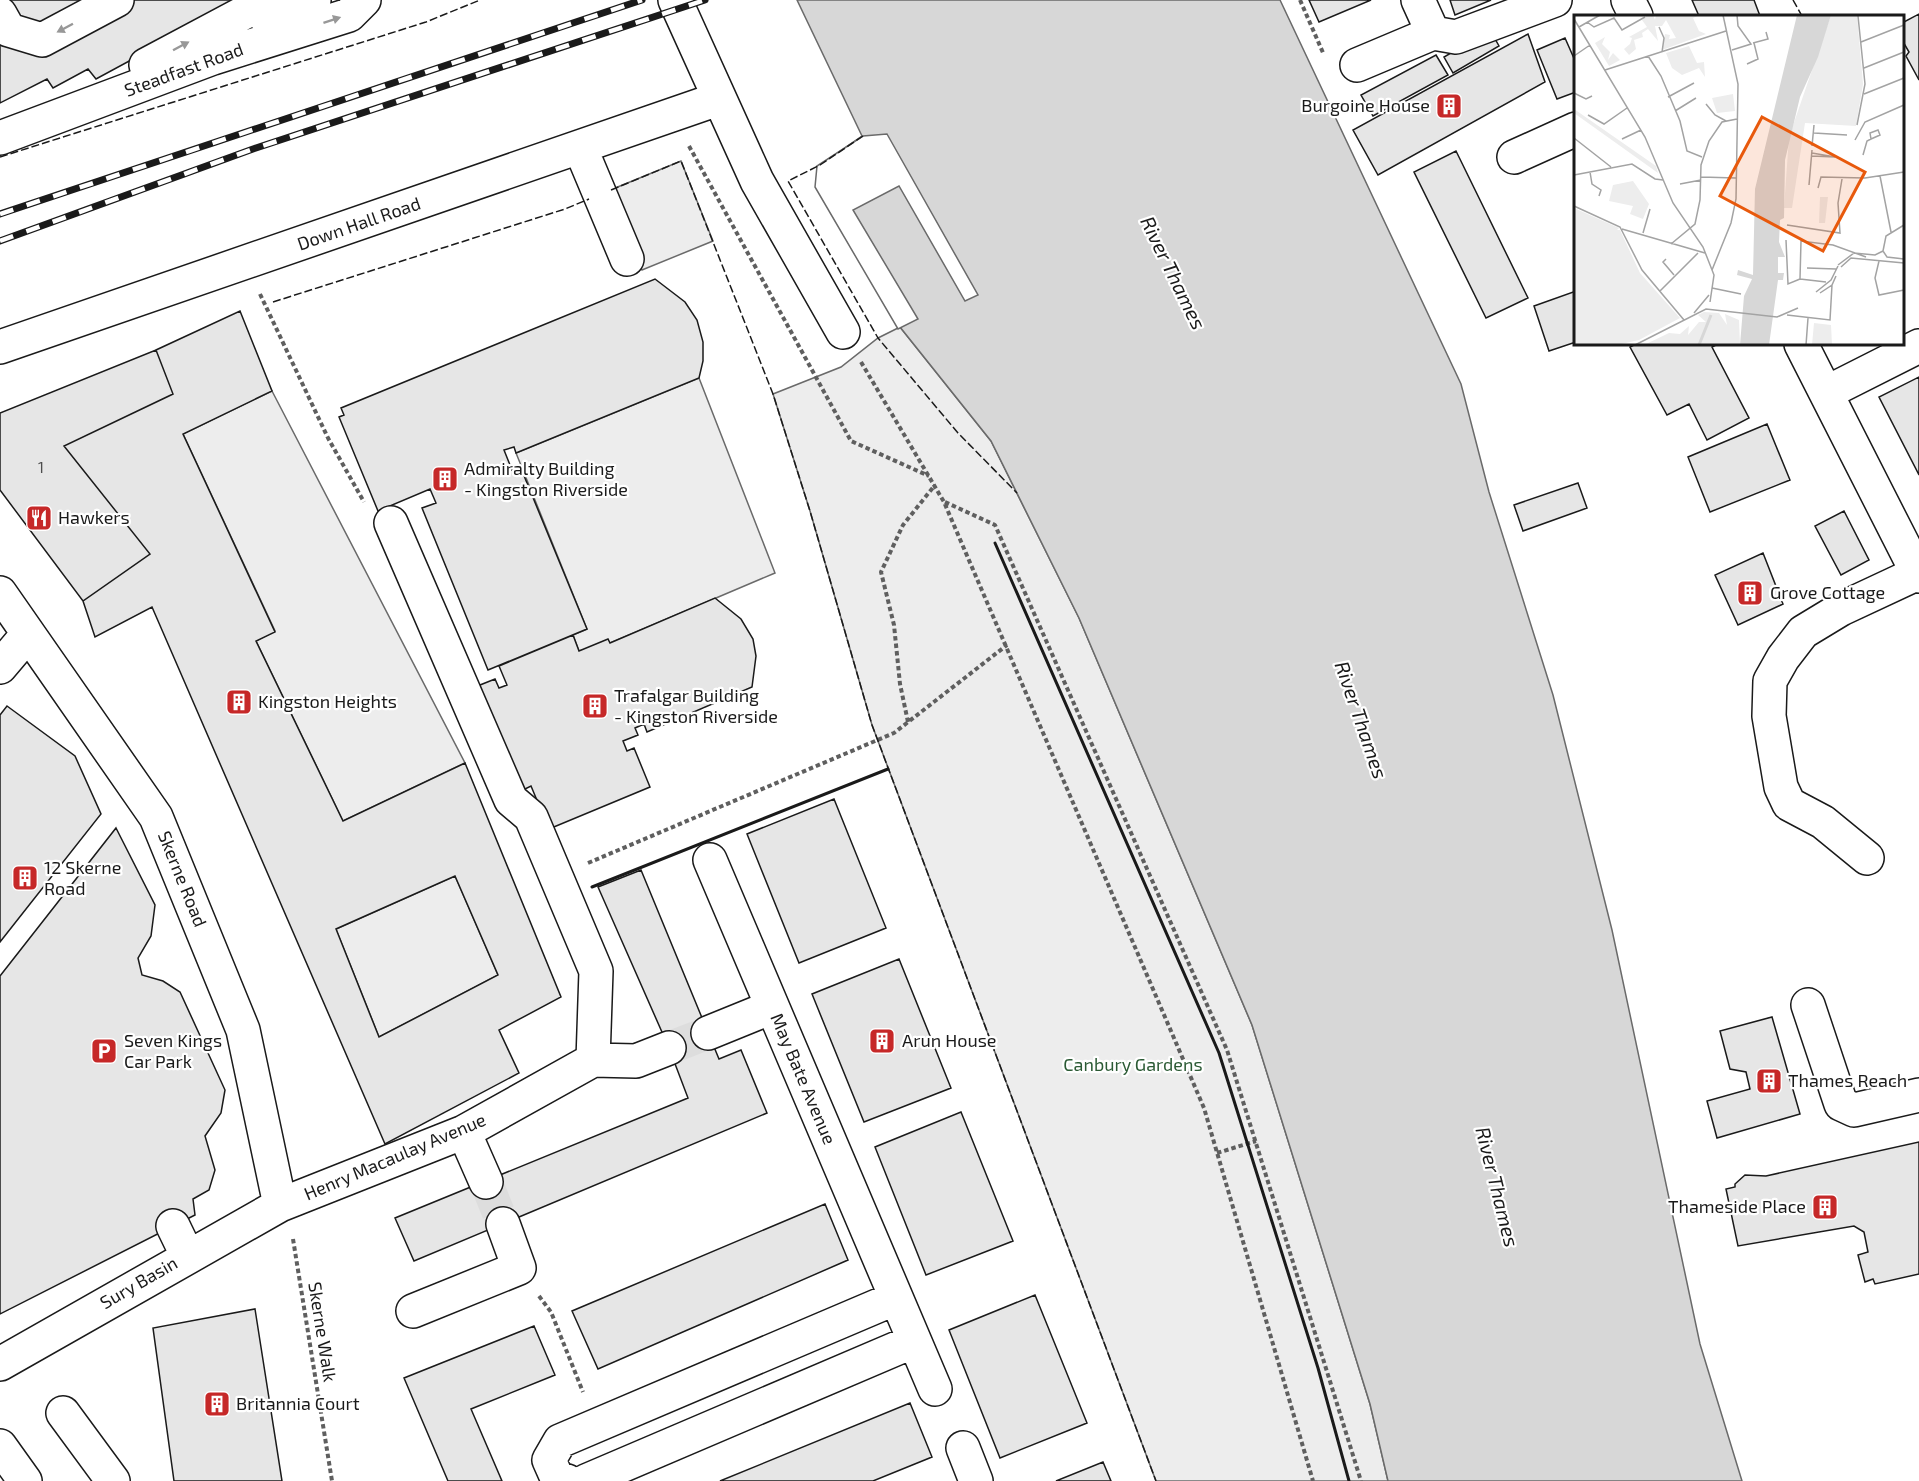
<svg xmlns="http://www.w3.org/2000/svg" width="1919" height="1481" viewBox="0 0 1919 1481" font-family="'Exo 2',sans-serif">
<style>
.green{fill:#ededed;stroke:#6a6a6a;stroke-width:1.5}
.water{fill:#d7d7d7;stroke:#6a6a6a;stroke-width:1.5}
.pier{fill:#fff;stroke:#6a6a6a;stroke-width:1.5}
.building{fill:#e6e6e6;stroke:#1a1a1a;stroke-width:1.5;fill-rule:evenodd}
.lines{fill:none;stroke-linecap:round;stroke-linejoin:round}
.minor-tunnel{stroke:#ddd;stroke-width:33;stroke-dasharray:33 16;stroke-linecap:butt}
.minor-casing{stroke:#1a1a1a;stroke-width:36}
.path{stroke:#5f5f5f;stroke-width:4;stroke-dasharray:4.5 3;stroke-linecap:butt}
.minor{stroke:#fff;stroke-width:33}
.rail-casing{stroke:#1a1a1a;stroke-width:7}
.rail{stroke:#fff;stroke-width:4.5;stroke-dasharray:14;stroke-linecap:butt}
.fence{stroke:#1a1a1a;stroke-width:1.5;stroke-dasharray:8 3;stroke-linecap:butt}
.wall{stroke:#1a1a1a;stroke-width:3}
.oneway{fill:#989898}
.labels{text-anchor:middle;stroke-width:4.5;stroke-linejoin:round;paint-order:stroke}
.number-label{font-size:15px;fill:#4d4d4d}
.street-label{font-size:18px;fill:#1a1a1a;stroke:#fff}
.poi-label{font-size:18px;fill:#1a1a1a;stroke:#fff;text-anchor:start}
.park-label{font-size:18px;fill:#2b5a34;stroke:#fff}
.water-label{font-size:20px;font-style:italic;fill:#1a1a1a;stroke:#fff}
.inset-river{fill:none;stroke:#d7d7d7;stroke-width:3}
.inset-road{fill:none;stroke:#a3a3a3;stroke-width:1.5}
.view{fill:#e8590c;fill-opacity:0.15;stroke:#e8590c;stroke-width:3}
.inset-edge{fill:none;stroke:#1a1a1a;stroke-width:3}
</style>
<rect width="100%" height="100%" fill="#fff"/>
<path class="green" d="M681,161L713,241L642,270L608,191Z
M900,327L991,441L1079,618L1252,1025L1370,1404L1388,1481H1156L872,725L810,511L773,394L841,367L878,338Z
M699,378L775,573L610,643L579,651L573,635L587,629L516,453Z
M272,391L465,763L343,821L256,641L275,631L183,434Z
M455,876L498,975L379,1037L336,929Z"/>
<path class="water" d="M797,0H1280L1461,384L1489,492L1553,695L1612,930L1700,1344L1742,1481H1388L1370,1404L1252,1025L1079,618L991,441L900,327L820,165L862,136Z"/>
<path class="pier" d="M887,134L978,295L965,301L899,186L853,210L918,319L898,329L815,187L817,166L863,136Z"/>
<path class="building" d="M0,0H242L96,79L88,69L53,88L47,79L0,103Z
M1309,0H1371L1319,22Z
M1450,0H1491L1455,15Z
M1692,0H1754L1760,16H1699Z
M1919,14V80L1906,56L1909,52L1902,40V23Z
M1490,30L1499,46L1453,73L1444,57Z
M1528,34L1545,82L1378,175L1353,130Z
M1565,38L1576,63V92L1557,99L1537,50Z
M1436,55L1448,75L1373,116L1361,95Z
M1456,151L1528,298L1486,318L1414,172Z
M655,279L685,302L697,320L703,342V361L699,378L516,453L514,447L504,450L512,470L520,466L587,629L488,670L422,508L436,503L430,489L378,511L339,417L344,415L341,408Z
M1576,291V342L1549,351L1534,306Z
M240,311L272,391L183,434L275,632L256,641L343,821L465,763L561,997L499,1030L519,1073L385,1144L152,607L95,637L83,601L150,554L64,446L173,394L156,350ZM455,876L498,975L379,1037L336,929Z
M1636,344H1718L1712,347L1749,418L1707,440L1689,404L1667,415L1630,347Z
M156,350L173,394L64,446L150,554L83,601L0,490V413Z
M1919,377V475L1879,397Z
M1767,424L1790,480L1710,512L1688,457Z
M1578,483L1587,508L1523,531L1514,505Z
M1844,511L1869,560L1841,575L1815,526Z
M1763,553L1783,604L1738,625L1715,575Z
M715,598L741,619L753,639L756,656L752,687L647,732L644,724L635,728L638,735L623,741L627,751L634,748L650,787L549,829L531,786L519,792L475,687L495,679L499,688L507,685L499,666L573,635L579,651L608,639L610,643Z
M7,706L75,756L101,814L0,942V715Z
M834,799L886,928L799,963L747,834Z
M116,828L155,905L151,936L138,958L142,975L163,981L180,992L225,1090L221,1113L205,1136L215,1170L209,1190L193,1199L195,1215L0,1314V976Z
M641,870L719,1059L741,1050L767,1113L414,1261L395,1218L688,1098L669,1048L598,887Z
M899,959L951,1088L864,1122L812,994Z
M1772,1017L1800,1114L1717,1138L1707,1101L1750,1089L1746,1072L1730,1069L1720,1031Z
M961,1112L1013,1241L926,1275L875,1147Z
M1919,1142V1274L1875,1284L1873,1279L1865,1282L1858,1255L1868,1252L1864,1232L1854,1226L1738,1246L1726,1189L1735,1187V1184L1745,1175L1766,1176Z
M825,1204L848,1260L598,1369L572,1311Z
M1035,1295L1087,1423L1000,1458L949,1330Z
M255,1309L282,1481H174L153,1328Z
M534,1326L555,1375L471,1409L502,1481H448L404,1378Z
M910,1403L932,1457L873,1481H720Z
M1103,1462L1111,1481H1056Z"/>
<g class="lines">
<path class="minor-tunnel" d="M669,1048L708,1033
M486,1182L503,1224"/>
<defs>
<path id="minor" d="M675,0L757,181L843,332
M1418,0L1433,33
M1628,0L1636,16
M0,14L9,30L42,40L117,0
M269,26L314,0
M146,65L268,0
M1357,65L1433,33L1456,37L1555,0
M0,138L213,58L349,15L364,0
M580,147L627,259
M1514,157L1576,129
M1801,344L1919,576
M0,347L718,99
M1826,393L1919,346
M0,593L156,817L243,1030L280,1205
M0,667L28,634
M1867,858L1823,822L1789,804L1781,787L1769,716L1770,681L1783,658L1803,632L1841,609L1918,573
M710,860L935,1389
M1808,1005L1841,1104L1854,1110L1919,1095
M708,1033L772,1007
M593,1060L636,1061L669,1048
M464,1132L486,1182
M173,1226L187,1255
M413,1311L519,1268L503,1224
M0,1364L280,1205L464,1132L593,1060L596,971L531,817L511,800L391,523
M63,1413L113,1481
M0,1446L25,1481
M963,1448L976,1481
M567,1481L557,1478L549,1460L560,1441L896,1298
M586,1481L914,1341"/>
</defs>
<use href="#minor" class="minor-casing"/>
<path class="path" d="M1300,0L1324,55
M689,146L851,441L929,476
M260,294L328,438L364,502
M861,362L944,502L1204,1108L1313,1481
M945,502L995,525L1227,1050L1361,1481
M908,722L900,684L894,625L881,572L903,525L935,485
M588,863L894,733L1007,645
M1217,1153L1256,1141
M293,1239L332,1481
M539,1296L551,1312L583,1392"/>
<use href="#minor" class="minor"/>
<defs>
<path id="rail" d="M0,214L642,0
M0,241L253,149L705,0"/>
</defs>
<use href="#rail" class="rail-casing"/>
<use href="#rail" class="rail"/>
<path class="fence" d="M1793,0L1802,16
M863,136L820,165L788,181L878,338L958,433L1017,493
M0,157L426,22L480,0
M611,190L681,161L773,394L810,511L872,725L1156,1481
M273,302L565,209L589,199"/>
<path class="wall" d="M995,543L1219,1053L1318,1368L1349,1481
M592,887L888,769"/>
</g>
<defs><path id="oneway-solid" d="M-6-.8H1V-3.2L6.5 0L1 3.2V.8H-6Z" transform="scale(1.5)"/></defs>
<g class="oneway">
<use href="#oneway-solid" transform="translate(332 20) rotate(-18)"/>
<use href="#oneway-solid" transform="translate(65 28) rotate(152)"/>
<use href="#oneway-solid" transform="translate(181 46) rotate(-28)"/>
</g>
<defs>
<symbol id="building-square" viewBox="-11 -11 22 22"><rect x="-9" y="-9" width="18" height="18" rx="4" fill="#c62828" stroke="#fff"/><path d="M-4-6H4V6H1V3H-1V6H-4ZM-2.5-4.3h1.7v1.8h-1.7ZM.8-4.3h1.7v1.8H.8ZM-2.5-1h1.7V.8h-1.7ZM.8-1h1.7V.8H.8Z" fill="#fff"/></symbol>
<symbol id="restaurant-square" viewBox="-11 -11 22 22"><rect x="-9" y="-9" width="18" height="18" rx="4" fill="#c62828" stroke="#fff"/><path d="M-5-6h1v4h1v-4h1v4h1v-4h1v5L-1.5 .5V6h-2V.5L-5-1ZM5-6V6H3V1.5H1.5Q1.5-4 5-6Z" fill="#fff"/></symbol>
<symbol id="parking-square" viewBox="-11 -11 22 22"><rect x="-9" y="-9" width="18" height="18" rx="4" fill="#c62828" stroke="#fff"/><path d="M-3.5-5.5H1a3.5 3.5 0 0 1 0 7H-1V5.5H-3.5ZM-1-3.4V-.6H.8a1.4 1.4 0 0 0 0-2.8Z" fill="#fff"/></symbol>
</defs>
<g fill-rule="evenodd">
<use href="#building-square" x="1434" y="91" width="30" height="30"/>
<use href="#building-square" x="430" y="464" width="30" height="30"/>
<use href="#restaurant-square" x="24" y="503" width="30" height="30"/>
<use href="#building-square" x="1735" y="578" width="30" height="30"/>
<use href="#building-square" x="224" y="687" width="30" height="30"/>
<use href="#building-square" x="580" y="691" width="30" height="30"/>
<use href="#building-square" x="10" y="863" width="30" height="30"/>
<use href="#building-square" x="867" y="1026" width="30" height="30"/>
<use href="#parking-square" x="89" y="1036" width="30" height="30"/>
<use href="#building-square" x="1754" y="1066" width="30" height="30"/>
<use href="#building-square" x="1810" y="1192" width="30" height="30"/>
<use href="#building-square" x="202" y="1389" width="30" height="30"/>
</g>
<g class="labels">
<g class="number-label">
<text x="41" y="473">1</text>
</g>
<g class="street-label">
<text transform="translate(184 70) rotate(-20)" y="6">Steadfast Road</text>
<text transform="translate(359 224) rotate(-19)" y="6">Down Hall Road</text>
<text transform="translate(182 879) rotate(68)" y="6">Skerne Road</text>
<text transform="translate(803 1079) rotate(67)" y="6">May Bate Avenue</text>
<text transform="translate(395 1157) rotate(-23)" y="6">Henry Macaulay Avenue</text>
<text transform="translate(139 1283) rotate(-30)" y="6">Sury Basin</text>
<text transform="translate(322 1332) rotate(81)" y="6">Skerne Walk</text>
</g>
<g class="poi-label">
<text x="1430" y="112" text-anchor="end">Burgoine House</text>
<text x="464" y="475">Admiralty Building<tspan x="464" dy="21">- Kingston Riverside</tspan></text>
<text x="58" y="524">Hawkers</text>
<text x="1770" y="599">Grove Cottage</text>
<text x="614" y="702">Trafalgar Building<tspan x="614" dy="21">- Kingston Riverside</tspan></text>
<text x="258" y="708">Kingston Heights</text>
<text x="44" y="874">12 Skerne<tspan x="44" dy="21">Road</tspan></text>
<text x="124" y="1047">Seven Kings<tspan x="124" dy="21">Car Park</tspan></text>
<text x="902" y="1047">Arun House</text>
<text x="1788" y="1087">Thames Reach</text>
<text x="1806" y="1213" text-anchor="end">Thameside Place</text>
<text x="236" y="1410">Britannia Court</text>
</g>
<g class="park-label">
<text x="1133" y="1071">Canbury Gardens</text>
</g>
<g class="water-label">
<text transform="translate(1173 273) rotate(64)" y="7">River Thames</text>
<text transform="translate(1361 720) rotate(71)" y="7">River Thames</text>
<text transform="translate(1497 1187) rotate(76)" y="7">River Thames</text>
</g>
</g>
<g transform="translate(1574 15)">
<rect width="330" height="330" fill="#fff"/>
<path d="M73,0H79L81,5L82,0H126L119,3L125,16L132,19L88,35L91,19L96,20L95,24L102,23L92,5L88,11H81L84,26L74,14L68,18L69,22L60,25L62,34L55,40L50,34L56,29L58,23L55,22L73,12L68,5ZM257,0H283L289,69L282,111L231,108L218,193H210L215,122ZM31,22L28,29L36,37L34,45L39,38L46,45L35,51L21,28ZM115,31L123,48L130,47L131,62L125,53L108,60L98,53L92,38ZM159,79L161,96L143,98L138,83ZM0,94L82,151L84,158L0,98ZM59,166L75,189L69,204L56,199L59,191L35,186L39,170ZM246,182H254L251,208H245ZM0,193L45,213L43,215H46L66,258L106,303L65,325L43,330H0ZM130,297L145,298L153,310L151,299L165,305L166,330H70L95,318L106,319L115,311L114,320L125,307H132L124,300ZM240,308L257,310L258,330H238Z" fill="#ededed"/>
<path d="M223,0H257L244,42L226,82L211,145L210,203L206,205L205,227L211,242H204V258H210L209,265H204L195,330H166L170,281L178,264L163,260L164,255L179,260L181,174Z" fill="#d7d7d7"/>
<path class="inset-river" d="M125,330L137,300"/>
<path class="inset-road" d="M0,4L71,122L99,188L129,232L140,260L136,287M13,7L20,12L40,3L48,15L71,2M5,12L26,0M85,12L90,23L88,37M287,27L330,10M179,28L194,24L192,17M158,35L177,29L164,11L163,0M0,41L16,30M74,41L87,61L106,106L113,136L128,142M173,49L184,44L180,28M290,53L330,37M31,55L152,16M0,78L12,84L18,81M290,79L330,63M94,82L120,68M132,89L141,100L152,106M101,96L122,83M14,100L30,109L53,93M283,110L291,69L284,1M240,118L273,120M0,123L37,152M48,124L67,115M281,125L291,107L330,90M238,131L240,110M289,140L293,126L297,124L306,120L304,115L296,118L297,124M238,141L261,142L238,138M16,157L18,169L27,175L25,181M0,160L58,149L81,164L89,165M306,161L317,217M127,162L162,163M106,169L127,165M235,170L238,135M244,173L247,162L291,163L330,157M0,191L46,212L68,255L110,305M213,210L266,218L264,188L268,164M48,214L131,238M69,218L76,194M212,225L214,269L226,264M97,229L121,209L126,185L127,150L135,126L148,107L163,104M309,236L312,221L330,210M309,236L313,242L330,244M92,244L89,247L100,260M305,246L301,263L305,280L330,275M264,250L280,238L301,240L309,236M267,252L277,243L330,248M233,253L262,254M138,255L157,208L162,184L164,69L149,0M226,264L227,226L259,230L292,242M226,264L252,267M138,273L167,279M86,276L124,238M242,277L257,265L264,251M246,278L258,270L262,261M120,298L135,280M213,300L256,305L258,270M61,330L132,294L203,302L224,293M232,330L234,303"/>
<path class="view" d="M188,102L291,157L249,236L146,181Z"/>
<rect width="330" height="330" class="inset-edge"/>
</g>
</svg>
